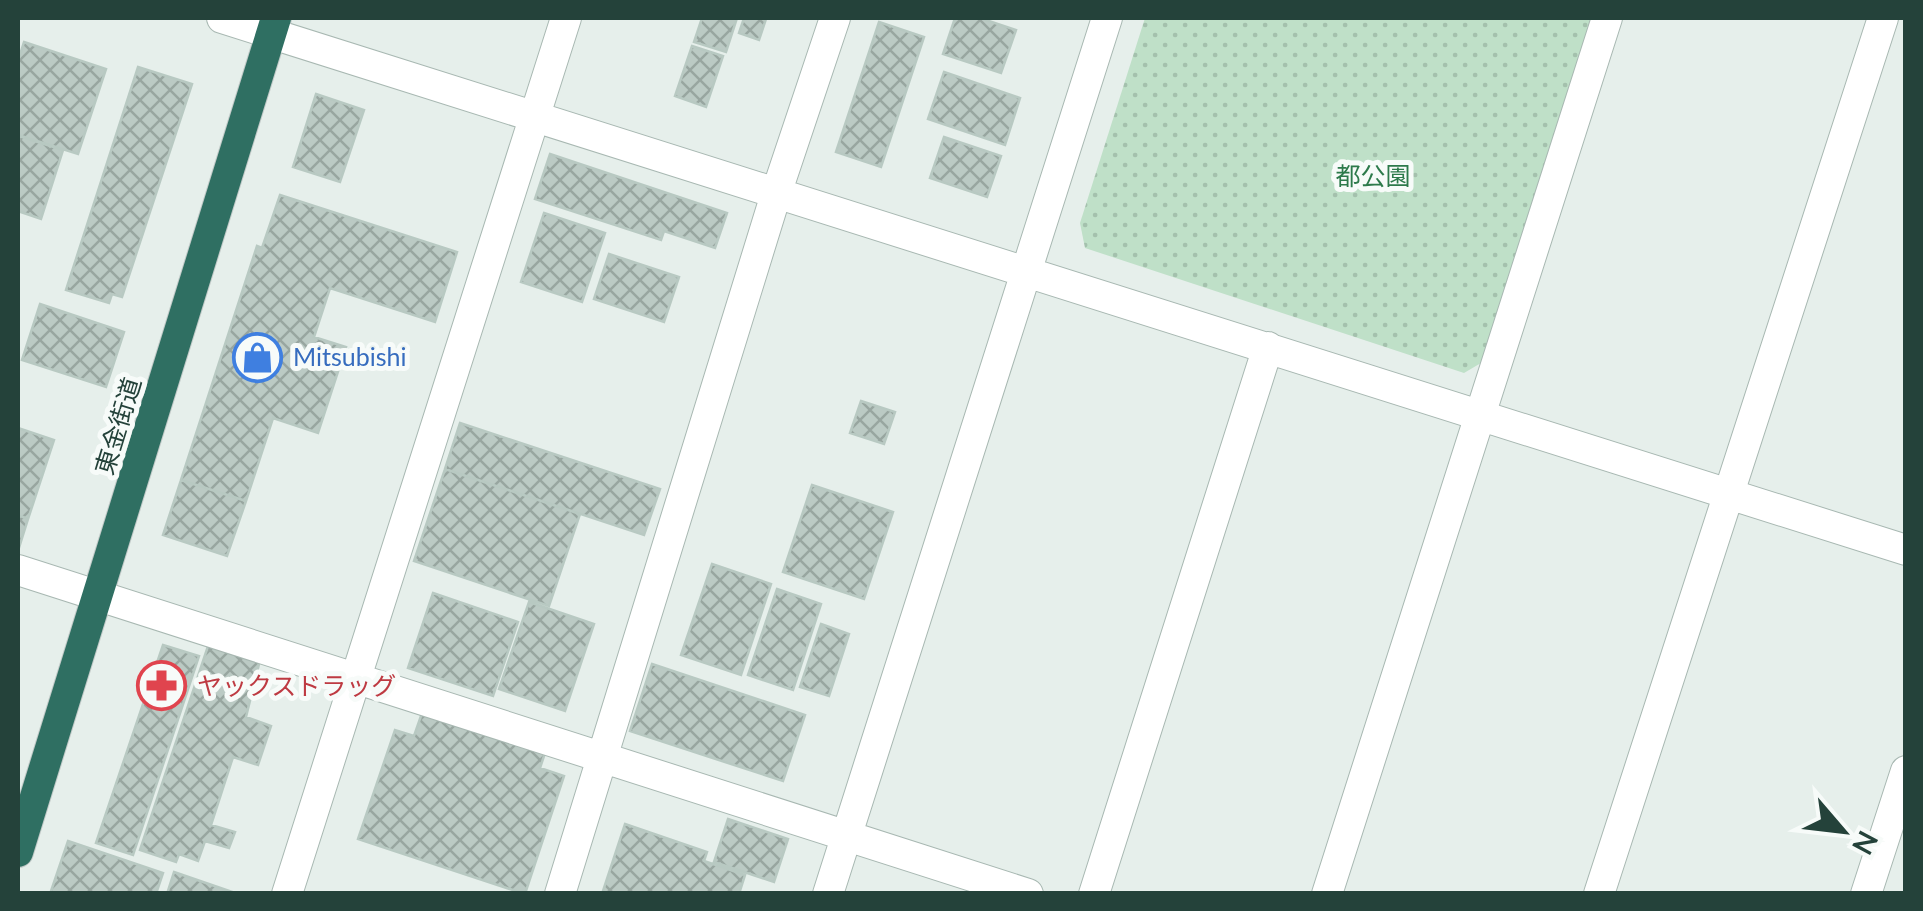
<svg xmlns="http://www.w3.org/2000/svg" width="1923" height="911" viewBox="0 0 1923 911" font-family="Lato,'Noto Sans JP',sans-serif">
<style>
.park{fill:url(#park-dots)}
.building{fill:url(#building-cross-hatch);stroke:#b8c9c2;stroke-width:2.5}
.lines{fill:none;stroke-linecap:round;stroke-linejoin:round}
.minor-casing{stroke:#a8b8b2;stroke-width:32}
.highway-casing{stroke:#c2cac8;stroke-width:32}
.minor{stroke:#fff;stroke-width:30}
.highway{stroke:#2f6f62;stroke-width:30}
.labels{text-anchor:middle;stroke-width:10;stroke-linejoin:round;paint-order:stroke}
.park-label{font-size:25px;fill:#2d7a4b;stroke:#f7fbf9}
.shop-label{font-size:25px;fill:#366cbe;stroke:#f7fbf9;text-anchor:start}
.street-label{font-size:25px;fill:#24423a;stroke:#f7fbf9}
.health-label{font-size:25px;fill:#be3a42;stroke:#f7fbf9;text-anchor:start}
</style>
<defs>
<pattern id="park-dots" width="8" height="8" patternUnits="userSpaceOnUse" patternTransform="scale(2.5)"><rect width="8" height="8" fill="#bfe0c8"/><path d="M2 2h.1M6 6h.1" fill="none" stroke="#a4c1ad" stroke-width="1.8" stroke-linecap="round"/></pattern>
<pattern id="building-cross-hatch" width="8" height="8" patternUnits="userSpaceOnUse" patternTransform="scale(2.5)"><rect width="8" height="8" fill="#bbcac4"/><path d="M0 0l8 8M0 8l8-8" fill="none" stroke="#98a6a0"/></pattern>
</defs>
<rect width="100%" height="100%" fill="#e6efeb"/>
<path class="park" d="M1145,18H1591L1481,363L1464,373L1085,248L1080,223Z"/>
<path class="building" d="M702,18H737L726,52L694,42Z
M744,18L766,19L759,40L739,33Z
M955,18H980L1016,30L1001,73L943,54Z
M879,22L924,37L881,167L836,152Z
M24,42L106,69L78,154L18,135V61Z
M692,46L723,56L706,107L675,96Z
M138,67L192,84L122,297L112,294L109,303L66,290Z
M944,72L1020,98L1005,145L928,119Z
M316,94L364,110L340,182L293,167Z
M19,136L63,150L41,219L18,211Z
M944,137L1001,156L987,197L930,178Z
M550,154L727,213L715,248L664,231L661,240L535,199Z
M280,195L457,252L435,322L330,288L314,337L346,347L318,433L273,418L246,501L181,480L257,246L262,248Z
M544,213L605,233L582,302L521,282Z
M609,254L679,277L664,322L594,299Z
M40,304L124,332L106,387L22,360Z
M861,401L895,412L884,444L850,433Z
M460,423L660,489L644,535L445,469Z
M18,428L54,440L28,519L18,515Z
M445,469L580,514L549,606L414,561Z
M181,480L246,501L227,556L163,535Z
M812,485L893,512L864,599L783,572Z
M18,515L28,519L18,551Z
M712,564L771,584L741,675L681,655Z
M777,589L821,604L793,690L748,675Z
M433,593L518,622L493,696L408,668Z
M529,602L594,624L565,711L499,689Z
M821,624L849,634L829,696L800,687Z
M209,643L260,660L246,717L271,726L258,765L233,757L211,825L235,832L229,848L205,841L198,861L179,854L176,862L140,850Z
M163,645L199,656L133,855L96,843Z
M652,664L805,715L783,781L630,731Z
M422,713L545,753L540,768L564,776L525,894L358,839L395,730L414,736Z
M728,819L788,839L774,882L714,862Z
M625,824L707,852L704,861L745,875L739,894H602Z
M68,841L163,873L156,894H50Z
M174,872L238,894H167Z"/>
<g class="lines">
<defs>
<path id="minor" d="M222,18L1906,550
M18,570L1028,894
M287,894L566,18
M560,894L777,191L835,18
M828,894L1107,18
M1094,894L1268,347
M1327,894L1607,18
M1599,894L1883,18
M1866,894L1906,771"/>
<path id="highway" d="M18,852L276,18"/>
</defs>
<use href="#minor" class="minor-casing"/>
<use href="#highway" class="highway-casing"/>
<use href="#minor" class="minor"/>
<use href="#highway" class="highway"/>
</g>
<defs>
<symbol id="shop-ring" viewBox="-11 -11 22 22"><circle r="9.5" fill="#f7fbf9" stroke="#3f7fe0" stroke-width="1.5"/><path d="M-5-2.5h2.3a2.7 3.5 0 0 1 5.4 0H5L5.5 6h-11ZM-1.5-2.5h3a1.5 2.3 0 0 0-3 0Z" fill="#3f7fe0"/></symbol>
<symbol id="pharmacy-ring" viewBox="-11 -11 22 22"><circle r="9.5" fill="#f7fbf9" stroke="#e0444e" stroke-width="1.5"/><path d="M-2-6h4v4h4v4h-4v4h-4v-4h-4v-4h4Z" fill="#e0444e"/></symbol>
</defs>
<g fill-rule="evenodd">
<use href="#shop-ring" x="230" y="330" width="55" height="55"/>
<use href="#pharmacy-ring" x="134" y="658" width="55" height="55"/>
</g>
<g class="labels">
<g class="park-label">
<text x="1373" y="185">都公園</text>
</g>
<g class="shop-label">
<text x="293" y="366">Mitsubishi</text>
</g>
<g class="street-label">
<text transform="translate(118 426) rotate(-73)" y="9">東金街道</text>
</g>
<g class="health-label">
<text x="197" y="695">ヤックスドラッグ</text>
</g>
</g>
<rect width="1923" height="911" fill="none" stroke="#24423a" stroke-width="40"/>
<g transform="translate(1843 831) rotate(118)" stroke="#f7fbf9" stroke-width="8" paint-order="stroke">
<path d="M0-8L18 38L0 25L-18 38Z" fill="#24423a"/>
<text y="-15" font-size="28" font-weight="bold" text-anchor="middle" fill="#24423a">N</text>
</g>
</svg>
